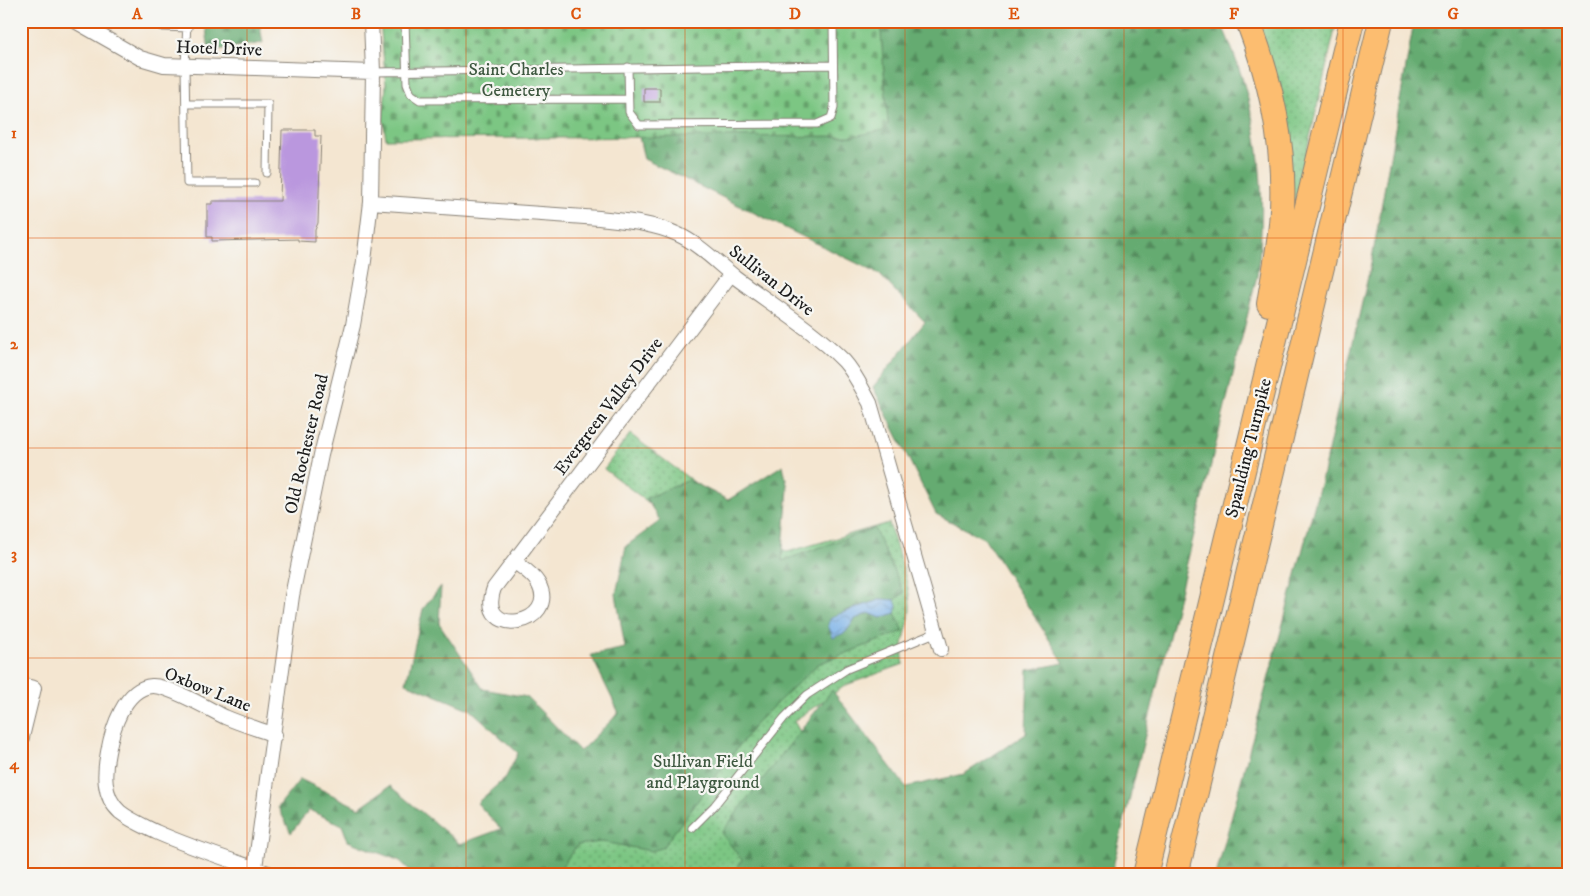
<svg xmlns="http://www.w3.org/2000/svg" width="1590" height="896" viewBox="0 0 1590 896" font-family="'IM FELL DW Pica',serif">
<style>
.grass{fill:url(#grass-dots);stroke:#4c7150}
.forest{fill:url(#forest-firs);stroke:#406446}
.cemetery{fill:url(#cemetery-stones);stroke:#4c7150}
.water{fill:url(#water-waves);stroke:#4a6682}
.building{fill:#ba97de}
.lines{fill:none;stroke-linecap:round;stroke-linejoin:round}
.lane-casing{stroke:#888176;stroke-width:9}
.street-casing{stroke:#888176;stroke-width:16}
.highway-casing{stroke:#888176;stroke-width:26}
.lane{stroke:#fff;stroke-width:7}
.street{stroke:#fff;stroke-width:14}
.highway{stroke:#fcbd6f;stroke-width:24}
.grid{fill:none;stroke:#de560d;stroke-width:1;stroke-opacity:0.55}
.labels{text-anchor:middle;stroke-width:4.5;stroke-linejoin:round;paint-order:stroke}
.street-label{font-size:18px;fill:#1c1c1c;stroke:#f6f6f2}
.park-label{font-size:18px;fill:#3e5840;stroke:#f6f6f2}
.neatline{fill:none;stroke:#de560d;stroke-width:2}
.grid-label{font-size:16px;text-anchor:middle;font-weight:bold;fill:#de560d}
</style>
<defs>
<pattern id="grass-dots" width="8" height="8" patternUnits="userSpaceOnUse" patternTransform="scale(1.25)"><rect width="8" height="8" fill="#7cc683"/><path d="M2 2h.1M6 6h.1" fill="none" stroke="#65a06a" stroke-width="1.8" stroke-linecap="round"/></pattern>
<pattern id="forest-firs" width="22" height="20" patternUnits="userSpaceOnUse" patternTransform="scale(1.25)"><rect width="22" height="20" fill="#65ab71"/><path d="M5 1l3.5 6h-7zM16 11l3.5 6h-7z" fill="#528a5c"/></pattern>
<pattern id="cemetery-stones" width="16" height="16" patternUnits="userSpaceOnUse" patternTransform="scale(1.25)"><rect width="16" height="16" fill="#7cc683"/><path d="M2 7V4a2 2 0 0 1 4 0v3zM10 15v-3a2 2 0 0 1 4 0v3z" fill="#65a06a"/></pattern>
<pattern id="water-waves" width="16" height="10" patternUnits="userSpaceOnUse" patternTransform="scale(1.25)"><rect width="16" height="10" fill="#79b1e8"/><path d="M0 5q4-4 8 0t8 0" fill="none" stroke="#628fbb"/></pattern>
</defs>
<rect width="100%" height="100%" fill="#f6f6f2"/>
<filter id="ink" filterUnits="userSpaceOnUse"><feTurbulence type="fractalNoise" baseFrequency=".02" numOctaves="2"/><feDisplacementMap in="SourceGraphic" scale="10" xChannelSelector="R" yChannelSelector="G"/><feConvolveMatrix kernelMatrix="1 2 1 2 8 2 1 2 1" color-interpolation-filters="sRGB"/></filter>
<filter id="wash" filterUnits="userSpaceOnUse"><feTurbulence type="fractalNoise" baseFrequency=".0096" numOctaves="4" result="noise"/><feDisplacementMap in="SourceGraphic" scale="20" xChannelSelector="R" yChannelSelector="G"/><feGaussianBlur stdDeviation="1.12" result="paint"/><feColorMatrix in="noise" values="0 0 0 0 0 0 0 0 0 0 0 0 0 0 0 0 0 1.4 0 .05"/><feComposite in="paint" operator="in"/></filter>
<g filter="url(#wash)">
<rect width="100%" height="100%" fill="#f4e6d1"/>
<path class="grass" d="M1253,21H1337L1294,206Z
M630,434L787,552L889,523C896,548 911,585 910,610C909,631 899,642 904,664L846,685L794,721L876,868L1066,875H535L545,809L730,564L604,469Z"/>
<path class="forest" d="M205,21H259L263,43L209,51Z
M880,21H1220C1258,102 1269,188 1257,276L1111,875H732L742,860L721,833L832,690L906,787L964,774L1026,734L1028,670L1064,663L985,539L936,514L873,387L925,322L879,274L644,159L639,137L853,136L888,124Z
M1414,21H1569V875H1216L1322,477L1372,259Z
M783,465L788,489L782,561L874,528L904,593L895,600L882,599L844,611L846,632L855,619L870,613L881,618L895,613L904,631L818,664L757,722L662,848L651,851L602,842L577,845L556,875H414L400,861L348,841L342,825L309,810L291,833L278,807L300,779L359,808L390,786L460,844L501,829L477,803L506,777L518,753L471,710L406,683L423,609L441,586L439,623L483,689L527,697L580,751L619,713L591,655L625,648L616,594L626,546L660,521L646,498L689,480L728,500Z"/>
<path class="cemetery" d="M380,21H880L888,124L884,130L853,136L386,139L383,120L386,85Z"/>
<path class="water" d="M882,599L895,600L897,606L895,613L881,618L869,613L855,619L846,632L833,638L828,625L831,617Z"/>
<g id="blocks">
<path class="building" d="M644,88H660V102H644Z
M282,130H315V136H321L318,223L315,230V242L298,241V239L212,241V237H207V204H212V201H280Z"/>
</g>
</g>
<g filter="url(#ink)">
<use href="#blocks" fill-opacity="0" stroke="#888176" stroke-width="1"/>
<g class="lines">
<defs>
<path id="lane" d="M143,21L163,27L188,28
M187,21L185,67L187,183H255
M405,21L407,84L411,94L420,100L628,99
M628,67L629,112L639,125L817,124L831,118L834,108L833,21
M373,72L833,65
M187,104H268L267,173
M692,828L714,806L784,718L807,695L847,669L935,633"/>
<path id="street" d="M75,21L140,58L164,65L373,72
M371,202L599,218C625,221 653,223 677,234C699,244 716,262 735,277C771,304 812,329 844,361C855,373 862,389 870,403L941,649
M515,562C523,568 533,574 538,583C562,625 475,641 494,588L731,274
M21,685L34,688L21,741
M254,875L292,596L321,455L353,325L364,261L371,202L373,72L371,21
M274,875C234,861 194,849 156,832C144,826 130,820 120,812C102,796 104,772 108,752C112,730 124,688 152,686C168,685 209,709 225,717C241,724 258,729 275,735"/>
<path id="highway" d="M1248,21C1271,81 1285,145 1282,209C1281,241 1274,272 1269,304
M1145,875L1352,21
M1176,875L1381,21"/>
</defs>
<use href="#lane" class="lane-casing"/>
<use href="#street" class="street-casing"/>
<use href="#highway" class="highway-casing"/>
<use href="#lane" class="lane"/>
<use href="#street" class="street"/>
<use href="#highway" class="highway"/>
</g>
</g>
<path class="grid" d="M247,21V875M466,21V875M685,21V875M905,21V875M1124,21V875M1343,21V875M21,238H1569M21,448H1569M21,658H1569"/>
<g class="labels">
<g class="street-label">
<text transform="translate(219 48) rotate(2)" y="6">Hotel Drive</text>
<text transform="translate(772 280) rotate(38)" y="6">Sullivan Drive</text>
<text transform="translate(608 406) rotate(-53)" y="6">Evergreen Valley Drive</text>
<text transform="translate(306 444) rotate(-77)" y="6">Old Rochester Road</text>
<text transform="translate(1248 448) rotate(-76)" y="6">Spaulding Turnpike</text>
<text transform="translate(208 689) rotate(22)" y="6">Oxbow Lane</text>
</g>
<g class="park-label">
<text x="516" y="75">Saint Charles<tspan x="516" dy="21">Cemetery</tspan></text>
<text x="703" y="767">Sullivan Field<tspan x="703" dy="21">and Playground</tspan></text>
</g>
</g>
<rect width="1590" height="896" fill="none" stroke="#f6f6f2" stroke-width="55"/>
<rect x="28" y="28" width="1534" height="840" class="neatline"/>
<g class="grid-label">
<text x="137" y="19">A</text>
<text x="356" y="19">B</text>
<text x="576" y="19">C</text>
<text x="795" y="19">D</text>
<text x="1014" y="19">E</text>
<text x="1234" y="19">F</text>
<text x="1453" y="19">G</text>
<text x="14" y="138">1</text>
<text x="14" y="349">2</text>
<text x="14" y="559">3</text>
<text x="14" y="769">4</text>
</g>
</svg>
